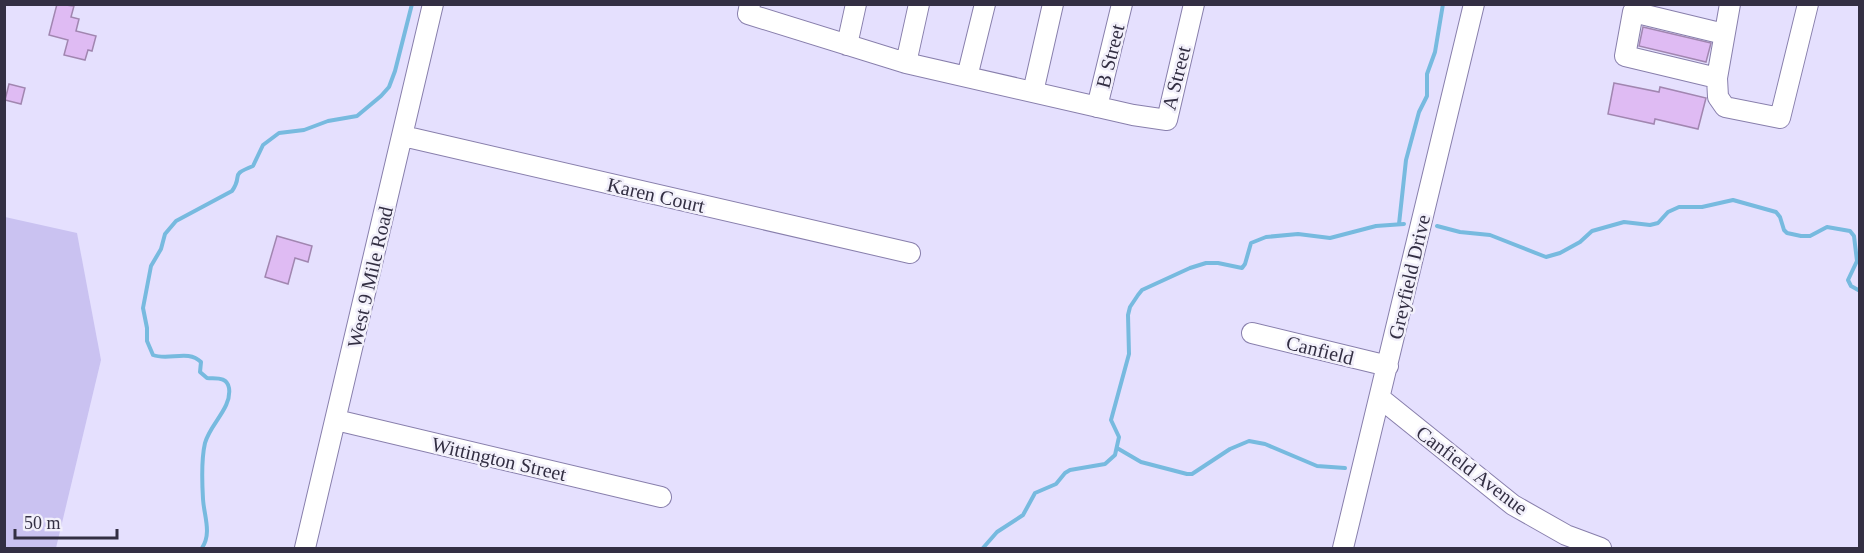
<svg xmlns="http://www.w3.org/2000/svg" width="1864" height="553" viewBox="0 0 1864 553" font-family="Georgia,serif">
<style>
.green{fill:#cac2f1}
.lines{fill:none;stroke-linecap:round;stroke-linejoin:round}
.stream{stroke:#77badf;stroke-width:4}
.building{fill:#dfbbf3;stroke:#a186b0;stroke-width:1.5}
.minor-casing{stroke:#887fac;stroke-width:22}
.minor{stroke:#fff;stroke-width:20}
.labels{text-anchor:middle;stroke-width:5;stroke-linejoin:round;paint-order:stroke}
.street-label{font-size:20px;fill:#332f43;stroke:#f2f0fb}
</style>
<rect width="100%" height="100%" fill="#e5e0fe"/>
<path class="green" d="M5,217L77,233L101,360L56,548H5Z"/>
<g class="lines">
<path class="stream" d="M1399,224L1406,160L1419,112L1427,96V74L1435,52L1443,4
M1437,226L1460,232L1490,235L1546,257L1560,253L1580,242L1592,231L1624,222L1650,225L1658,223L1668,212L1679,207H1702L1733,200L1776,212L1780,217L1784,230L1787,233L1801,236H1810L1827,227L1850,231L1854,236L1857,261L1848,280L1851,286L1860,291
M1117,448L1141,462L1187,474H1192L1230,449L1249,441L1265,444L1317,466L1345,468
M202,548C212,533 204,516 203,499C202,482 201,460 205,443C210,424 232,408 229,388C227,376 215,379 207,378L200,372L201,362C188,349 169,361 153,355L147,341V328L143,308L151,266L161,249L165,234L176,221L232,191C244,174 228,176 253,166L263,145L279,133L304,130L328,121L357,116L381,96L389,87L395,71L412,4
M983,548L997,532L1023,515L1035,493L1056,484L1065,473L1070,470L1105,464L1115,455L1119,437L1111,420L1129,354L1128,315L1130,307L1138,295L1142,290L1190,268L1206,263H1218L1242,268L1245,264L1251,243L1266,237L1298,234L1330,238L1376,226L1404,224"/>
</g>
<path class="building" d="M57,4L74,6L71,17L79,19L76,31L96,36L92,51L88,50L85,60L64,55L68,40L49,35Z
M1643,27L1711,43L1706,62L1639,46Z
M1614,83L1659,92L1660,87L1706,98L1698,129L1655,119L1654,124L1608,114Z
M9,84L25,88L21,104L5,100Z
M277,236L312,246L308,262L295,258L288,284L265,277Z"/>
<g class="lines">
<defs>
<path id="minor" d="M750,4L748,14L906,63L1133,115L1167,120L1194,4
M1730,4L1717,78L1718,97L1725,107L1780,118L1808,4
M847,45L856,4
M906,63L919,4
M967,77L985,4
M1717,78L1625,56L1633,12L1724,34
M1033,92L1053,4
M1097,107L1122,4
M403,136L910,253
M1252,333L1388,366
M1380,398L1513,505L1566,535L1601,548
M336,420L661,497
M305,548L433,4
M1343,548L1474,4"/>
</defs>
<use href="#minor" class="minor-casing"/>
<use href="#minor" class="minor"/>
</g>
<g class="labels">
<g class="street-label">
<text transform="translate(1110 56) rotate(-76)" y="7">B Street</text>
<text transform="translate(1176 78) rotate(-76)" y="7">A Street</text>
<text transform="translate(656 195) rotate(13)" y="7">Karen Court</text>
<text transform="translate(370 277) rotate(-77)" y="7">West 9 Mile Road</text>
<text transform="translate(1409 277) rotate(-77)" y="7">Greyfield Drive</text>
<text transform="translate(1320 350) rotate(14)" y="7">Canfield</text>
<text transform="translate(499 459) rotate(13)" y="7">Wittington Street</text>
<text transform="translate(1472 470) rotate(37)" y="7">Canfield Avenue</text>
</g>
</g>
<rect width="1864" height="553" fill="none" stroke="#332f43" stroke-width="12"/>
<path d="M15 529v9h102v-9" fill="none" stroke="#332f43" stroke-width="3"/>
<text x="24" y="529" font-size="18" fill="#332f43" stroke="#f2f0fb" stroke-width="4.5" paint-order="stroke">50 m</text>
</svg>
